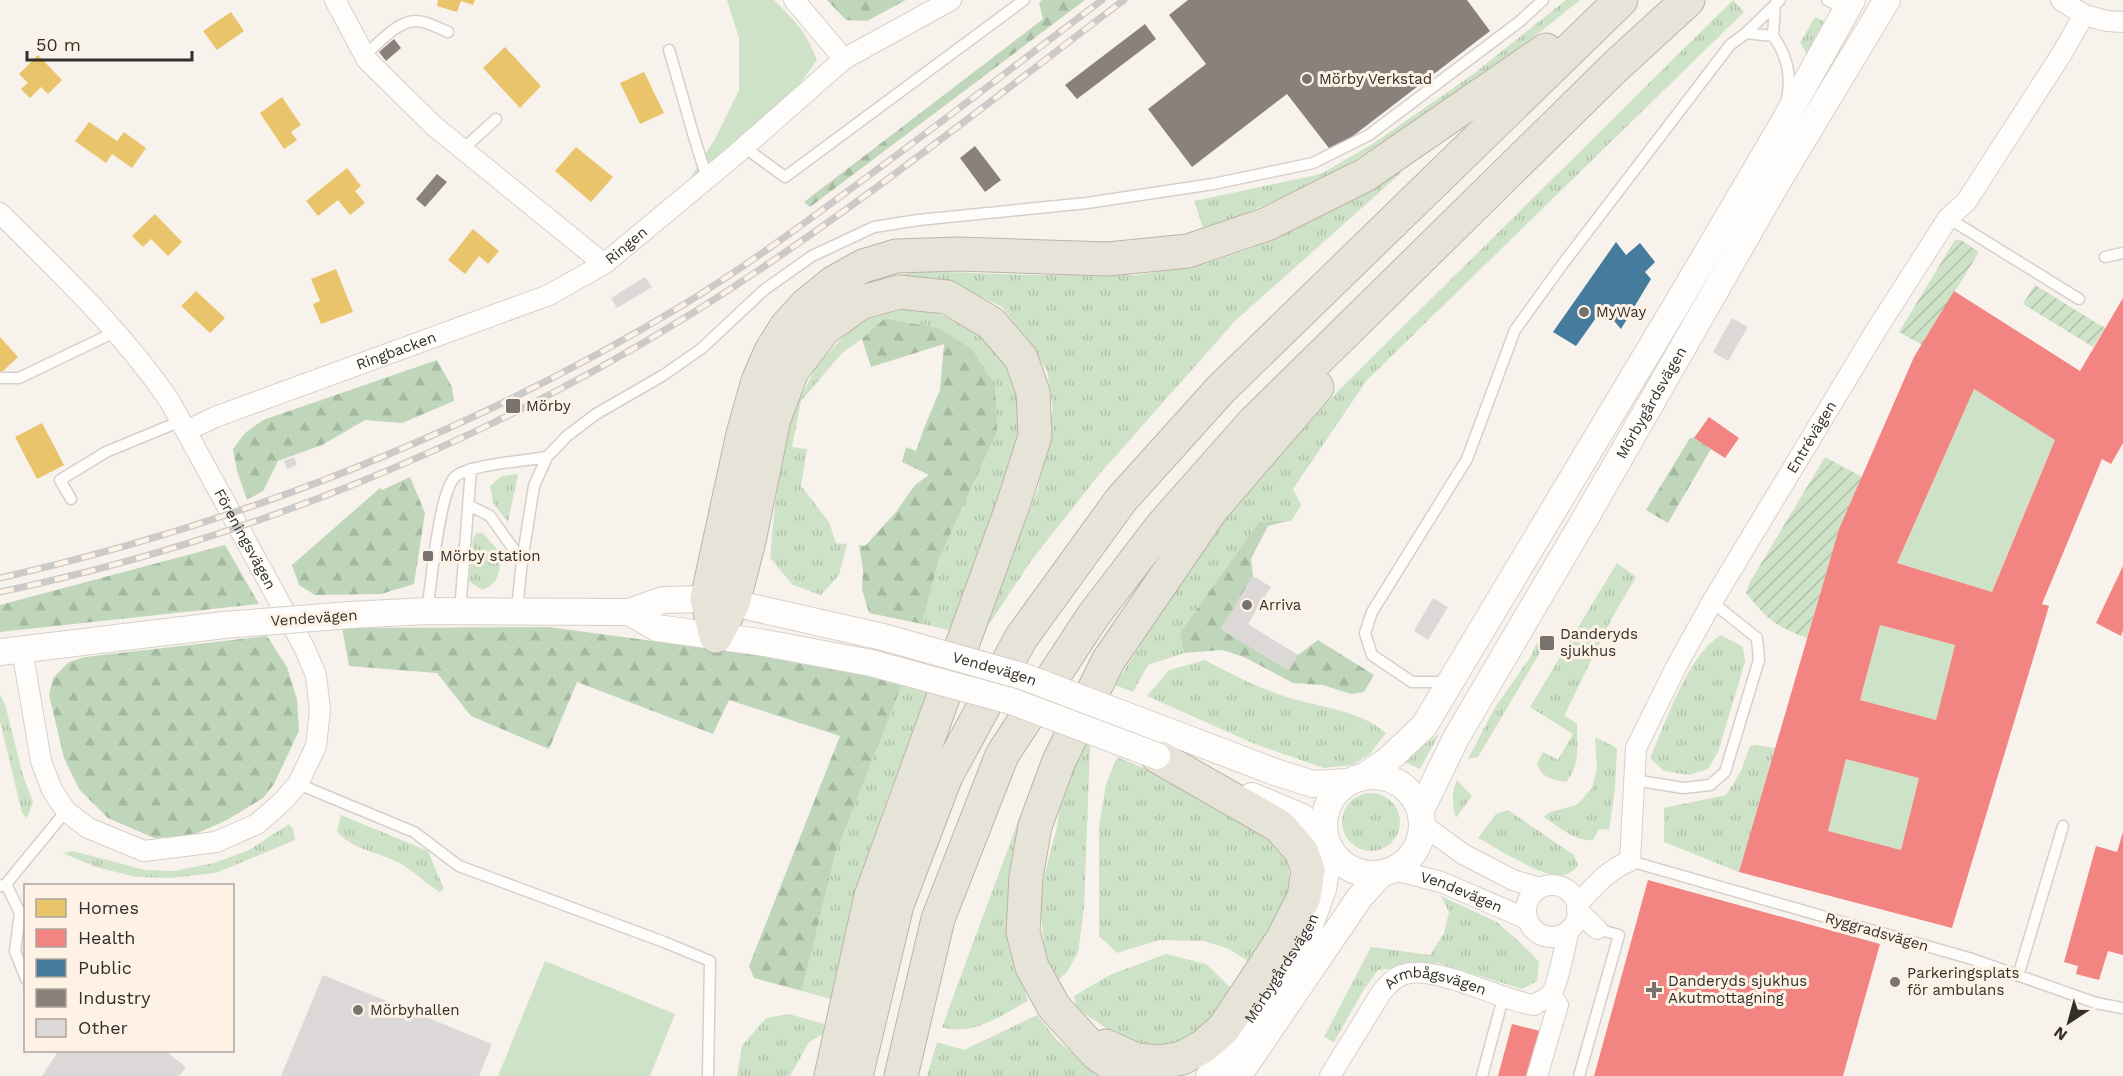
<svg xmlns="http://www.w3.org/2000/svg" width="2123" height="1076" viewBox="0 0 2123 1076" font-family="'Work Sans',sans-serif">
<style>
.grass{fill:url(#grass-tufts)}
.forest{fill:url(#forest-firs)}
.park{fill:#cee2c7}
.garden{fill:url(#garden-furrows)}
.homes{fill:#e9c46a}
.health{fill:#f28482;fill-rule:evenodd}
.public{fill:#457b9d}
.industry{fill:#8a817c}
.building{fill:#dbd8d7}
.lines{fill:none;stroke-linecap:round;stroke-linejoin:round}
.service-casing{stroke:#d5d0ca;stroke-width:13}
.minor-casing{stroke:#d5d0ca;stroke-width:22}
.tertiary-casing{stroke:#d5d0ca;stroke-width:28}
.motorway-casing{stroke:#bab5a8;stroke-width:35}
.service{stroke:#fefdfc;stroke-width:10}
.minor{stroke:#fefdfc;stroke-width:20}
.tertiary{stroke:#fefdfc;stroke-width:26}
.motorway{stroke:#e6e3d8;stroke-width:33}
.rail-casing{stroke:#cbcac8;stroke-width:7}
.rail{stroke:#fef2e6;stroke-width:4.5;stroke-dasharray:14;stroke-linecap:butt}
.tertiary-bridge-casing{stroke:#d5d0ca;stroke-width:28;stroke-linecap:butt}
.tertiary-bridge{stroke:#fefdfc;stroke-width:26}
.poi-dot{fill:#78736e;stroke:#fef2e6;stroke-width:2}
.labels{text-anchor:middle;stroke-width:6;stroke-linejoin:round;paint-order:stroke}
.poi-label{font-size:15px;fill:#332f2a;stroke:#fef2e6;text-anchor:start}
.street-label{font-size:15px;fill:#332f2a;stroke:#fef2e6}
</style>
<defs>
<pattern id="grass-tufts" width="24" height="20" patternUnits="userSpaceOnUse" patternTransform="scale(1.5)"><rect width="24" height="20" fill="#cee2c7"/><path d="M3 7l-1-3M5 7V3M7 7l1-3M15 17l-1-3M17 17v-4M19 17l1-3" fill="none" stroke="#b1c2ab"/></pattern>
<pattern id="forest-firs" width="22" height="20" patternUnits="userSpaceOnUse" patternTransform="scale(1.5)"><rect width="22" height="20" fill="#c0d6ba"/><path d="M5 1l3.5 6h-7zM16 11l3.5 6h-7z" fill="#a5b8a0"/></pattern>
<pattern id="garden-furrows" width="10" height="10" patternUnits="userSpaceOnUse" patternTransform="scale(1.5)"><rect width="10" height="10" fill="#cee2c7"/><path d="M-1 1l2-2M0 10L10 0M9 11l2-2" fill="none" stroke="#b1c2ab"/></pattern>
</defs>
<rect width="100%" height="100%" fill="#f8f2ec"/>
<path class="grass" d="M1566,0H1580L1535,36L1422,117L1318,183L1204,230L1194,201L1321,174L1374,143L1472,75Z
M1733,0L1744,12L1367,380L1293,489L1301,505L1292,520L1259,522L1181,633L1184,653L1148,665L1133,692L1115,685L1199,552L1257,479L1338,391Z
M1815,17L1829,23L1809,57L1800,43Z
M1395,170L1401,173L1235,321L1097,477L1031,561L978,641L1038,489L1053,408L1047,371L1026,337L1002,307L967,290L920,281H874L918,271L1033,275H1135L1205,264L1253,248L1298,220Z
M899,307L934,312L977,330L1005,360L1018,400L1019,459L953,631L922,624L939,559L997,432L938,328L862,339L842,353L801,401L792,447L807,449L801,486L829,522L836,543L847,544L839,575L821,595L793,585L770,558L775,504L787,423L818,364L857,322Z
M518,474L508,522L494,505L490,486L502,476Z
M477,533H483L501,554C499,572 501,582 482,590L469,581L473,538Z
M1617,563L1636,577L1611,620L1564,716L1577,723C1577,744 1581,765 1566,782C1552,780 1541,777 1537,763L1543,752L1558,760L1573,734L1530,707Z
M1721,635L1743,647L1745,662L1718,752L1708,769L1689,775L1664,771L1650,758C1667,721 1686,657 1721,635Z
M1537,643L1542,649L1478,757L1468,759L1494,709L1531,656Z
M1205,660C1233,675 1260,689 1290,698C1323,708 1359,710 1386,733L1369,755L1352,765L1324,768L1255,744L1147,696L1169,670Z
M903,682L930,689L886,802L857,895L831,999L802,991L835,855Z
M0,695L5,704L23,776L33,802L27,818L22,813L0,721Z
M1439,734L1420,769L1402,761Z
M1595,737L1617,748L1615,788L1609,830L1599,829L1593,840C1575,842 1558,826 1544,817L1550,812L1577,805L1592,788L1597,768Z
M1080,739L1090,746L1084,908L1078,953L1067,972L1058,980L1045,955L1039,895L1056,831L1066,776Z
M1755,745L1775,748L1739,872L1664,842V808L1726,795L1741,771L1750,746Z
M1117,757L1168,778L1257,827L1286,855L1291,883L1283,907L1253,964L1229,949L1204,941L1159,940L1117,953L1099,936V827L1106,784Z
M1457,780L1472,796L1456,818C1452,804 1451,794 1457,780Z
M1033,781L1037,784L1009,941L1028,1001C1002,1015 972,1037 942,1027Z
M1342 822a29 29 0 1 1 58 0a29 29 0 1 1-58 0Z
M1508,810L1574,855L1578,865C1574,870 1570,874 1563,875C1544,879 1497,848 1478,838L1496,814Z
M341,815L428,851L444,889L440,892C427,885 418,875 406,867C385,852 353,852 337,831Z
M289,824L293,829L295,840L216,873L171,878L136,877L96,867L63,853L73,851L145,870L174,871L214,863L249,850Z
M1441,896L1497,922L1527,949L1539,962L1537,981L1522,989L1438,963L1378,970L1363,991L1334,1042L1324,1037L1371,947L1430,955L1444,933L1449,912Z
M1166,954L1206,964L1235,992L1222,1010L1187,1041L1161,1050L1117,1035L1077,1009L1074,996L1112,974Z
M789,1014L824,1024L823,1034L809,1042L790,1076H737L742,1046L766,1018Z
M1037,1015L1057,1040L1100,1076H927L937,1042L964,1050Z"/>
<path class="forest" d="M827,0H906L867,21L846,20Z
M1042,0H1085L810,207L804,202L1043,19L1039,3Z
M884,319L938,328L972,349L995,386L997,432L939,559L922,624L869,613L862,589L863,570L859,545L865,546L896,512L915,485L929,475L902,462L906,447L916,451L924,428L940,390L944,344L871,367L862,339Z
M437,360L452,387L454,401L402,423L365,420L322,445L278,461L263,491L247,500L237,471L233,449L245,433L263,420Z
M1690,438H1694L1711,449L1668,523L1646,510Z
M410,477L425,513L414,584L381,594L315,595L299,585L292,565L380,488L382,490Z
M1292,520L1268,526L1251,559L1253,576L1221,629L1288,670L1298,655L1318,640L1374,675L1364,692L1351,694L1323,685L1293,683L1246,658L1223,650L1184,653L1180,633L1259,522Z
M225,545L259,604L0,632V605Z
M548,627L856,668L903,682L835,855L802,991L754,978L749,966L840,736L729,700L713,734L577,682L549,749L471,716L437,673L349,666L342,628Z
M267,636L287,667L297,699L299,731L274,784L263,798L227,820L193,835L154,838L108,818L79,789L64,758L49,695L53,678L69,662L85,657Z"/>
<path class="park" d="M727,0H774C795,21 806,31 817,60L797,88L689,180L715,139L739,90V38Z
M1974,389L2055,440L1992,592L1897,563Z
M1880,625L1955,645L1936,720L1860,700Z
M1846,759L1919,778L1901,850L1828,831Z
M545,961L675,1014L650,1076H498Z"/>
<path class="garden" d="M1955,240H1961L1979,252L1922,345L1899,332Z
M2035,285L2105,328L2093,347L2023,304Z
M1825,457L1862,477L1839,529L1807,638C1774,625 1769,621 1746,593L1750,582Z"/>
<path class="homes" d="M438,0H475L473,5L461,1L457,12L437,6Z
M231,12L244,31L217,50L203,31Z
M505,47L541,86L520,108L483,68Z
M38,55L62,80L48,94L41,87L30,98L21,89L28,83L19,74Z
M644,72L664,113L640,124L620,83Z
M282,97L301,125L291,132L297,140L284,149L260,113Z
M89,122L117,141L124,132L146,148L132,168L112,154L106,163L75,141Z
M576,147L613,177L591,202L555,171Z
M347,168L361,186L355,191L365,203L350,215L338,200L318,216L306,201Z
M155,214L182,242L168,256L151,239L143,247L132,236Z
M473,229L499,251L488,264L479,256L465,274L448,260Z
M336,269L353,312L321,324L313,304L320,301L311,279Z
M196,291L225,318L210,333L181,306Z
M0,337L18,357L0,374Z
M42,423L64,465L37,479L15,437Z"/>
<path class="health" d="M1954,291L2080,371L2123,298V443L2111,464L2102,459L2042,604L2049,606L1952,928L1739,872L1839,529L1914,357ZM1974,389L2055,440L1992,592L1897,563ZM1880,625L1955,645L1936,720L1860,700ZM1846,759L1919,778L1901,850L1828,831Z
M1709,417L1739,438L1725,458L1694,438Z
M2123,566V630L2121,636L2096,623Z
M2123,832V955L2108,951L2099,980L2076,974L2078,966L2064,962L2096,846L2117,852Z
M1648,880L1880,944L1843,1076H1594Z
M1512,1024L1540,1031L1528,1076H1498Z"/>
<path class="public" d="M1616,242L1626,255L1640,243L1655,262L1645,272L1651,279L1621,329L1603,308L1576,346L1553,332Z"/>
<path class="industry" d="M1188,0H1467L1490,31L1332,152L1287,94L1192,167L1148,109L1206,64L1169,15Z
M1145,24L1156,39L1077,99L1065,85Z
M394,39L401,48L386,61L379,52Z
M975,146L1001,180L985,192L960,158Z
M437,174L447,182L425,207L416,199Z"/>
<path class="building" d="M645,277L652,287L617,308L611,298Z
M1732,318L1748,327L1728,361L1713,352Z
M294,457L297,465L287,469L284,461Z
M1253,576L1271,587L1248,624L1298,655L1288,670L1221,629Z
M1433,598L1448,607L1428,640L1414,631Z
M323,975L492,1044L479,1076H281Z
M59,1050H164L186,1067L179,1076H42Z"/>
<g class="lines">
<defs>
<path id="service" d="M1827,0L1847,10
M1746,33L1780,0
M1773,36L1775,4
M669,50C682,92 692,135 707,177
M365,55C378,44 397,21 416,21C427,21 438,28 448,32
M744,147L785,177L1024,0
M462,150L496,119
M1948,218L2079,299
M2105,257L2123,253
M0,378H19L115,332
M71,499L60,480L106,452L181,421
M470,506L490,516L522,561
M517,610L522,561L534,486L547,457L567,436L596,414L662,376L701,349L764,290L812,256L874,227L918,220L1087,203L1213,184L1313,163L1369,135L1519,22L1543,0
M427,611C431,587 439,489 456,476C472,464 526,461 547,457
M460,611L471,469
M1447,682H1412L1372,655L1365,633L1372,612L1467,459L1515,330L1562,265L1730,45L1746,33L1773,36C1787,55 1792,75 1787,98
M1634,780L1683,788L1710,785L1725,772L1759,660L1757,638L1712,602
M298,784L414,832L459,866L664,942L710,961L708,1076
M1630,861L1972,959L2096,1003L2123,1008
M6,884L20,913L25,917
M0,886L6,884L66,811
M20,913L15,951L26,979
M2018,976L2063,826
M1482,1076L1503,998
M1579,1076L1619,935L1597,929"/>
<g id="minor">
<path id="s1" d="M335,0L367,60L434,126L604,264L734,156L844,59L951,0"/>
<path d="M794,0L844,59"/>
<path d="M2061,0L2084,15L2107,21L2123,22"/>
<path id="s2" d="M0,213C60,273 121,330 169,400L304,647L316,675L320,710L316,746L298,784L282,802L257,824L216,842L144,851L88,828L66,811L52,790L41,761L22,649"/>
<path id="s3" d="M186,431L215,417L549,295L604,264"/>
<path d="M1423,825L1463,854L1513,880L1540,888"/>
<path id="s4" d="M1395,870L1441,882L1527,919"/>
<circle cx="1552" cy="911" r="26"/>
<path id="s5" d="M1577,905C1593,888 1607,870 1630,861L1636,748L1676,667L1712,602L1875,332L1948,218L1966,202L2061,55L2084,15"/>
<path d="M1577,910L1597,929"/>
<path id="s6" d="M1330,1076L1381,993C1387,986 1393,978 1402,975C1433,963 1499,1000 1534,1005C1538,1002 1546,999 1550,995C1558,987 1565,944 1569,930"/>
<path d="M1537,1076L1558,1005L1551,995"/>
</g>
<g id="tertiary">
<path d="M629,612L657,628L759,642L871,663"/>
<path d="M350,615L427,611L629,612L663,600L707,599L733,603L883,637"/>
<path d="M0,652L224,625"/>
<path d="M1162,729L1275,772L1313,784L1348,782"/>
<path d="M1366,775L1388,760L1424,726L1674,309L1781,127L1852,0"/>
<circle cx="1373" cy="825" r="49"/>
<path d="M1252,796L1302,817L1323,834"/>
<path id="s7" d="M1421,810L1456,738L1586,517L1778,181L1887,0"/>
<path id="s8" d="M1209,1076L1254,1013L1310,925L1323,889L1329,849"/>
<path d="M1238,1076L1360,897L1381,874"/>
</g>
<path id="motorway" d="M716,636L733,603L749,541L774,419L792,371L824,329L860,303L899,292L947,297L991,323L1021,358L1033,392L1035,436L1014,502L871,896L831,1076
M716,636L707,599L743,434L758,381L771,351L786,327L807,304L833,283L863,266L896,256L959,254L1108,259L1188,251L1267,224L1365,175L1546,50
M1106,1046L1136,1060L1160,1062L1182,1058L1204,1046L1224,1028L1282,940L1304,897L1308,870L1301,851L1279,826L1157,756
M856,1076L897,905L946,776L1021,638L1121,500L1221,389L1621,0
M901,1076L938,919L1002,755L1093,616L1161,527L1253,423L1616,66L1688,0
M1129,1076L1097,1054L1054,1007L1032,967L1023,932L1026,877L1035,826L1059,761L1108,661L1212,509L1317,387"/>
</defs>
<use href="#service" class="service-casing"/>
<use href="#minor" class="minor-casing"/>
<use href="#tertiary" class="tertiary-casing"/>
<use href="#motorway" class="motorway-casing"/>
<use href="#service" class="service"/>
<use href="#minor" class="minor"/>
<use href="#tertiary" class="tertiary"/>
<use href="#motorway" class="motorway"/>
<defs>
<path id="rail" d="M0,578C241,523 471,433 683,305C755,261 822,210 890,160C961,107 1031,54 1102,0
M0,592C243,541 480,445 691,314C842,220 982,107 1124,0"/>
</defs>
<use href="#rail" class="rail-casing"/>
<use href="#rail" class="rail"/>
<defs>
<g id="tertiary-bridge">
<path d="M224,625L350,615"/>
<path id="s9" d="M883,637L1022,676L1162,729"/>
<path d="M871,663L1011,701L1157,756"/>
</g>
</defs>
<use href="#tertiary-bridge" class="tertiary-bridge-casing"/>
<use href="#tertiary-bridge" class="tertiary-bridge"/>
</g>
<g class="poi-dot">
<circle cx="1307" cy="79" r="6"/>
<circle cx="1584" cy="312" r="6"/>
<rect x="505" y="398" width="16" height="16" rx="3"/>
<rect x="422" y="550" width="12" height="12" rx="3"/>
<circle cx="1247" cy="605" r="6"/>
<rect x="1539" y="635" width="16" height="16" rx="3"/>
<circle cx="1895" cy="982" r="6"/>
<path d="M1651 981h6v6h6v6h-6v6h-6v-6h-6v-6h6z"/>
<circle cx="358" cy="1010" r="6"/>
</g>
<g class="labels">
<g class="poi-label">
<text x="1319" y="84">Mörby Verkstad</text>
<text x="1596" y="317">MyWay</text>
<text x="526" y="411">Mörby</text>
<text x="440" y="561">Mörby station</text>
<text x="1259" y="610">Arriva</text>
<text x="1560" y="639">Danderyds<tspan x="1560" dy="17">sjukhus</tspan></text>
<text x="1907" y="978">Parkeringsplats<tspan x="1907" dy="17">för ambulans</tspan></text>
<text x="1668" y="986">Danderyds sjukhus<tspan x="1668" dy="17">Akutmottagning</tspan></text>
<text x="370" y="1015">Mörbyhallen</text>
</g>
<g class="street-label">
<text dy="5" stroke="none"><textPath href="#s1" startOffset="410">Ringen</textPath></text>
<text dy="5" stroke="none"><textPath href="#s3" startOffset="225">Ringbacken</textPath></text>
<text dy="5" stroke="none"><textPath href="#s7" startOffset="468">Mörbygårdsvägen</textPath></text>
<text dy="5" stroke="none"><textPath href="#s5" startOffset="540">Entrévägen</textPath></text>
<text dy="5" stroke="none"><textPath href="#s2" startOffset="411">Föreningsvägen</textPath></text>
<text transform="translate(314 618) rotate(-4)" y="5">Vendevägen</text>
<text dy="5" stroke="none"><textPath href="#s9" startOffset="116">Vendevägen</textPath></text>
<text dy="5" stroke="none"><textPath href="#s4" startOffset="70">Vendevägen</textPath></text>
<text transform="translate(1877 932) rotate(16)" y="5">Ryggradsvägen</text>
<text dy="5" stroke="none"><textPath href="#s8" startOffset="130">Mörbygårdsvägen</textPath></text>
<text dy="5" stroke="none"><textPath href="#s6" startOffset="159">Armbågsvägen</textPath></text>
</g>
</g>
<rect x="24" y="884" width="210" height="168" fill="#fef2e6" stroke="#ada49b" stroke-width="1.5"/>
<rect x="36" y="899" width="30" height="18" fill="#e9c46a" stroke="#ada49b" stroke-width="1.5"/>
<text x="78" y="914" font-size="18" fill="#332f2a">Homes</text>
<rect x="36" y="929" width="30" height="18" fill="#f28482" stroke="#ada49b" stroke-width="1.5"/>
<text x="78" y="944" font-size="18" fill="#332f2a">Health</text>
<rect x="36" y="959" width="30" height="18" fill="#457b9d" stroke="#ada49b" stroke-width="1.5"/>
<text x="78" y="974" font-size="18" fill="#332f2a">Public</text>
<rect x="36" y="989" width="30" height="18" fill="#8a817c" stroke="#ada49b" stroke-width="1.5"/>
<text x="78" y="1004" font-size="18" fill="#332f2a">Industry</text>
<rect x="36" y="1019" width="30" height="18" fill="#dbd8d7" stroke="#ada49b" stroke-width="1.5"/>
<text x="78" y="1034" font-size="18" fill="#332f2a">Other</text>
<g transform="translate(2069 1022) rotate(216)" stroke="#fef2e6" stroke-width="4.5" paint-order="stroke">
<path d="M0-4.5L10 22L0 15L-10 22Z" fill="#332f2a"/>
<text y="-9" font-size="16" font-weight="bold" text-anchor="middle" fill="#332f2a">N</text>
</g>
<path d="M27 51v9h165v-9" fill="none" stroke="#332f2a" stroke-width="3"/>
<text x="36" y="51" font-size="18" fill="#332f2a" stroke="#fef2e6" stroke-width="4.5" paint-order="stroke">50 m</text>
</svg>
